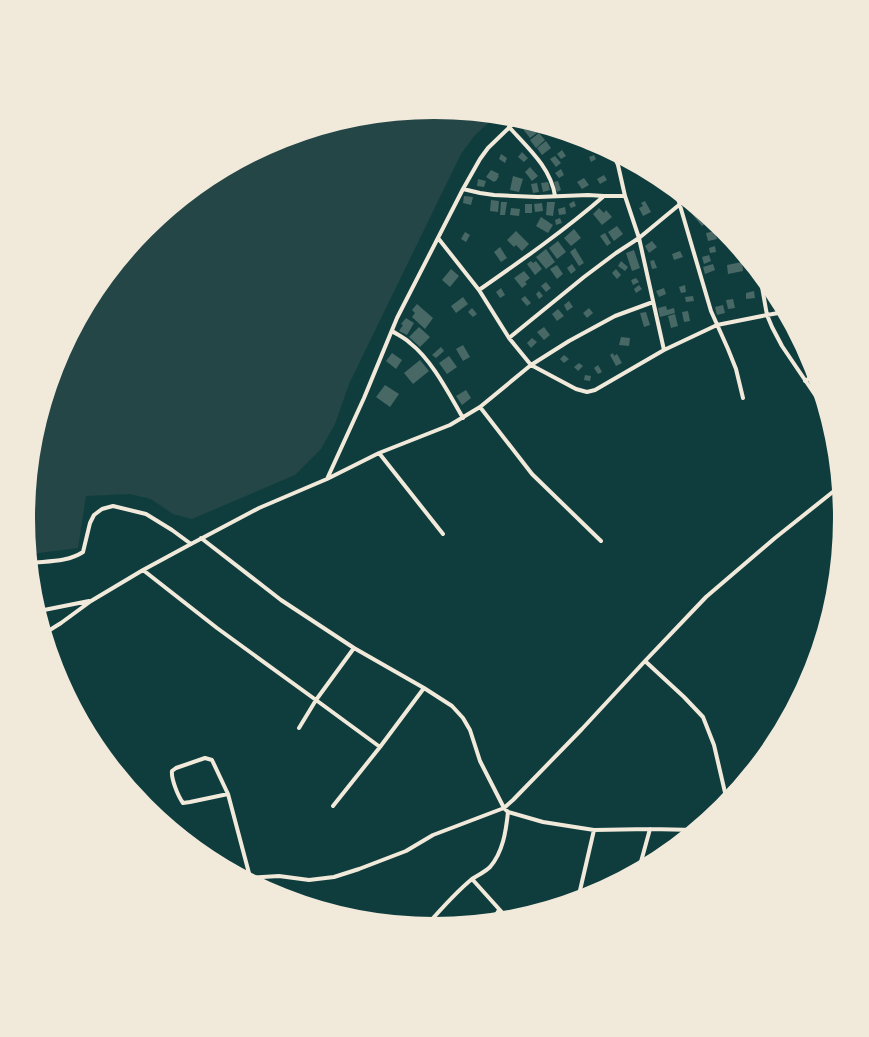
<svg xmlns="http://www.w3.org/2000/svg" width="869" height="1037" viewBox="0 0 869 1037" font-family="'Times New Roman',serif">
<style>
.green{fill:#244646}
.building{fill:#486865}
.lines{fill:none;stroke-linecap:round;stroke-linejoin:round}
.minor{stroke:#f1e9da;stroke-width:4}
.rim{fill:none;stroke:#f1e9da;stroke-width:2}
</style>
<rect width="100%" height="100%" fill="#0f3d3e"/>
<path class="green" d="M435,111L495,117L475,135L461,154L349,384L335,424L321,449L295,475L192,519L173,514L151,499L130,494L86,496L78,548L31,554L27,518L35,439L58,362L96,292L147,230L208,180L279,142L355,119Z"/>
<path class="building" d="M530,124H532L538,132L530,138L523,129Z
M539,133L545,140L536,148L530,140Z
M581,139L591,142L593,143L594,146L586,150Z
M546,141L551,148L542,155L537,148Z
M562,150L566,156L561,159L557,154Z
M522,152L528,158L524,162L518,157Z
M501,154L507,158L505,163L499,159Z
M594,155L596,159L591,162L589,157Z
M555,156L561,163L556,167L550,159Z
M530,167L538,176L532,181L525,172Z
M561,169L564,175L559,178L555,173Z
M491,170L499,174L498,176H499L496,181H495L494,182L486,177Z
M604,175L607,180L600,184L597,179Z
M513,176L523,179L519,192L510,190Z
M584,178L589,185L582,189L577,182Z
M478,179L486,181L484,187L477,186Z
M558,181L561,190L557,192L554,182Z
M548,182L550,190L543,192L541,183Z
M537,183L539,192L533,193L531,184Z
M464,196L473,197L471,205L463,203Z
M491,200L499,201L498,212L490,211Z
M574,201L576,206L571,208L569,204Z
M645,201L651,212L643,216L639,208L643,206L641,203Z
M501,202H507L505,215H500Z
M547,202H555L553,216L546,215Z
M542,203L543,211L535,212L534,204Z
M525,204H532V213H525Z
M565,207L566,214L559,215L558,209Z
M511,208L520,209L519,216L510,215Z
M599,208L604,213L606,210L612,217L602,225L593,214Z
M698,210L710,220L702,226L692,214Z
M541,217L553,225L548,233L536,226Z
M560,218L562,223L556,225L555,220Z
M617,226L623,234L614,241L608,232Z
M574,229L581,238L571,246L564,238Z
M516,231L529,244L522,251L516,245L514,247L507,240Z
M715,231L717,239L708,241L706,233Z
M465,232L470,235L466,242L461,239Z
M605,233L611,243L607,246L600,236Z
M558,241L566,252L557,259L549,248Z
M652,241L657,247L649,253L645,246Z
M715,246L716,252L710,253L709,248Z
M500,247L507,258L501,262L494,252Z
M575,248L584,263L579,266L570,252Z
M546,249L555,262L546,269L536,257Z
M634,250L640,268L632,271L626,253Z
M680,251L683,257L674,260L672,254Z
M709,255L711,261L704,264L702,257Z
M654,260L657,268L652,269L650,261Z
M531,261L533,263L536,261L542,269L535,275L527,264Z
M621,261L628,267L625,271L618,266Z
M742,262L743,271L728,274L727,265Z
M572,264L576,270L571,274L567,268Z
M713,264L715,270L705,274L703,267Z
M557,265L563,274L557,279L550,269Z
M451,269L459,276L450,287L442,280Z
M616,269L621,275L617,279L612,273Z
M524,271L530,278L525,282L527,284L522,288L514,278Z
M636,278L639,282L633,285L631,280Z
M546,282L551,288L546,292L541,286Z
M639,285L642,289L636,293L634,289Z
M685,285L686,292L681,293L679,287Z
M501,288L505,295L500,298L496,292Z
M664,288L666,294L659,297L656,291Z
M539,291L543,296L539,299L536,294Z
M754,291L755,298L746,299V293Z
M525,296L531,303L527,306L521,299Z
M693,296L694,301L686,302L685,297Z
M463,297L468,304L456,313L451,306Z
M733,299L735,308L728,309L726,300Z
M569,301L573,307L567,311L564,305Z
M417,304L433,318L425,329L412,317L415,313L412,310Z
M723,305L725,313L717,315L715,307Z
M666,306L667,310L674,308L675,313L660,317L658,308Z
M472,308L477,314L473,317L468,312Z
M589,308L593,313L587,318L583,313Z
M558,309L564,316L557,321L552,314Z
M688,311L690,321L684,322L682,312Z
M646,312L650,325L644,327L640,313Z
M675,314L678,326L671,328L668,316Z
M406,318L414,323L407,335L399,331L403,325L401,324Z
M419,327L430,337L420,347L409,337Z
M544,327L550,335L544,340L537,332Z
M621,337L630,338L629,346L619,345Z
M532,338L537,342L531,348L527,343Z
M463,345L470,357L463,361L456,349Z
M441,347L444,351L436,358L432,355Z
M392,353L402,360L396,369L386,361Z
M613,353L614,356L617,354L622,363L616,366L610,355Z
M564,355L569,359L564,363L560,359Z
M449,356L457,367L447,374L439,363Z
M420,360L429,371L413,384L404,373Z
M579,363L583,366L578,371L574,367Z
M598,365L602,372L598,374L594,368Z
M585,375L591,376L590,381L584,380Z
M385,385L399,394L390,407L376,397Z
M466,390L471,398L462,405L456,396Z"/>
<g class="lines">
<path class="minor" d="M509,127C528,148 551,168 555,196
M613,154L618,165L625,196L639,238L664,350
M463,189L480,193L494,195L538,197L588,195L604,196H625
M676,192L711,311L728,349L736,369L743,398
M438,238L479,290L509,338L531,365L576,389L587,392L595,390L664,350L717,325L767,315L772,327L782,346L826,411
M760,276L767,315L784,312
M479,290C522,260 565,230 604,196
M392,331C398,335 405,338 410,343C432,360 449,394 463,418
M509,338L584,277L616,253L639,238L685,200
M805,381L815,375
M480,407L532,474L601,541
M379,453L443,534
M327,479L379,453L450,425L480,407L531,365L569,341L615,316L653,302
M201,538L281,600L354,648L424,688L452,706L463,718L470,730L480,761L504,808L508,812C506,831 503,852 490,867C485,872 478,875 472,879C456,892 441,909 427,925
M31,563C48,561 68,562 83,552L90,523L94,515L102,509L113,506L146,514L172,530L191,544
M143,570L217,628L316,700L380,747
M39,611L89,601
M45,633L61,623L91,601L143,570L191,544L259,508L327,479L364,398L397,318L463,189L480,159L488,148L517,120
M645,661L684,697L703,717L714,745L727,801
M299,728L316,700L354,648
M228,794L190,802L183,803C178,796 171,779 172,771L176,768L205,758L212,760L228,794L250,877
M333,806L380,747L424,688
M508,812L543,822L594,830L650,829L695,830
M639,869L650,829
M246,878L279,876L309,880L334,877L359,869L406,851L433,835L504,808L513,800L582,729L645,661L706,597L775,538L839,487
M472,879L508,919
M578,899L594,830
M493,920L499,910"/>
</g>
<path d="M0 0H869V1037H0ZM34 518a400 400 0 1 1 800 0a400 400 0 1 1-800 0Z" fill="#f1e9da" fill-rule="evenodd"/>
<path class="rim" d="M34 518a400 400 0 1 1 800 0a400 400 0 1 1-800 0Z"/>
</svg>
